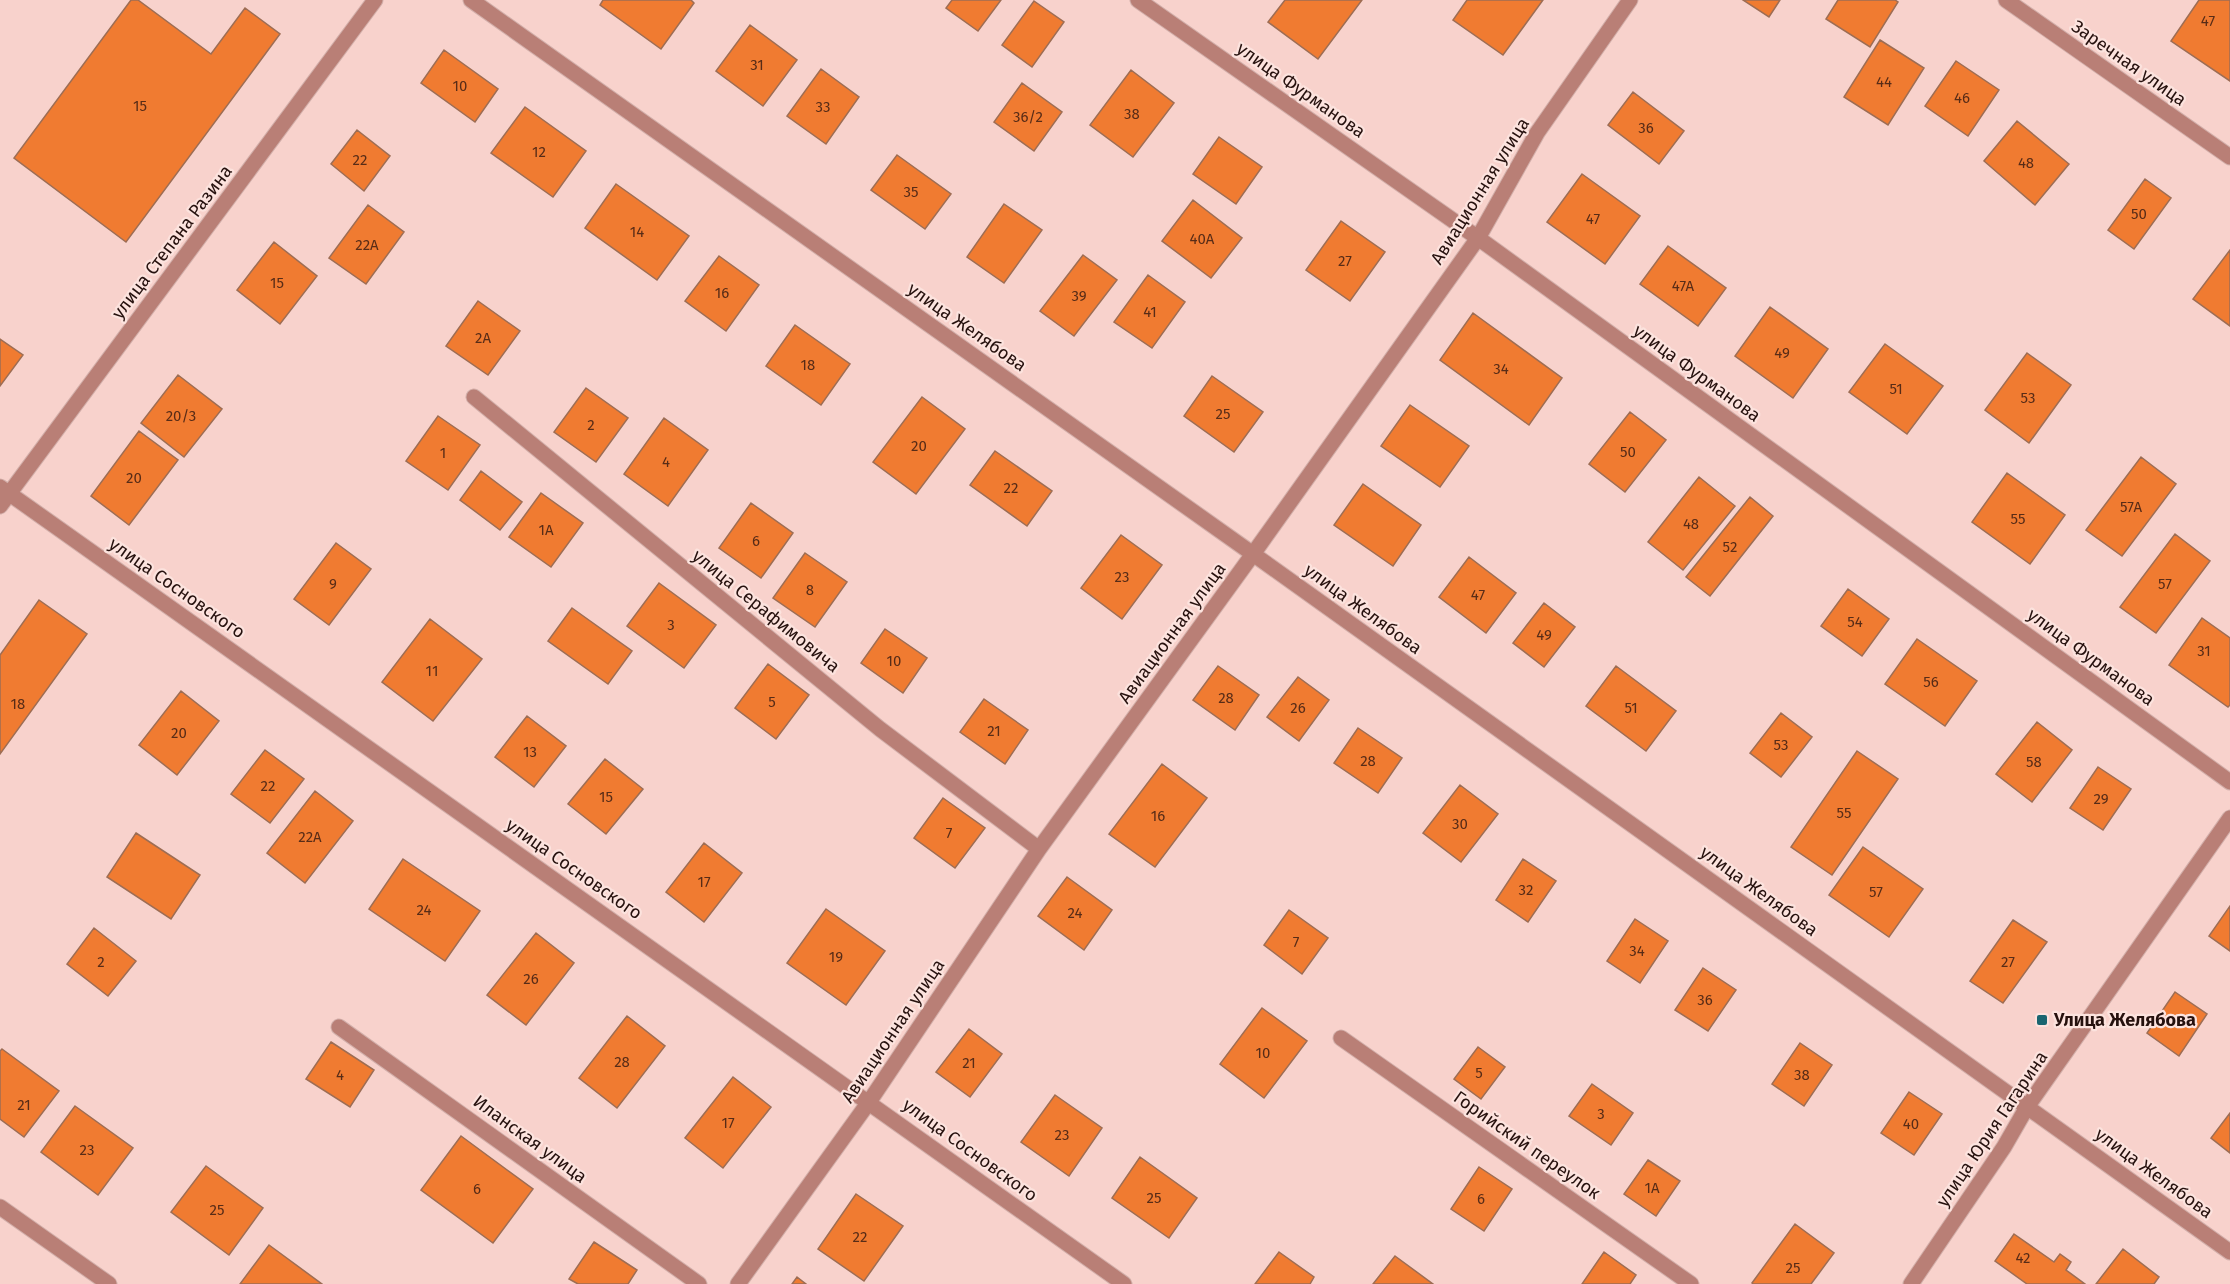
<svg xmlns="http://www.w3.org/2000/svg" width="2230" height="1284" viewBox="0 0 2230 1284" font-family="'Fira Sans',sans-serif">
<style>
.building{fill:#f07b31;stroke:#9d6d54;stroke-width:1.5}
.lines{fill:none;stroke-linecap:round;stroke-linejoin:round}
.minor-casing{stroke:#d2afaa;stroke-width:17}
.minor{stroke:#b97f76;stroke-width:15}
.poi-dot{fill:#1a6570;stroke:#fce3de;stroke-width:2}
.labels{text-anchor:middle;stroke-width:4.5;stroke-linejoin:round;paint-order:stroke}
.number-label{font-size:15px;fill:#582c17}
.street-label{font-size:18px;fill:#26110e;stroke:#fce3de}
.poi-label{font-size:18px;font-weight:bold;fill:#26110e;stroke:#fce3de;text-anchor:start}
</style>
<rect width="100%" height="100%" fill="#f8d2cc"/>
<path class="building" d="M131,0H138L211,54L245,8L280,34L126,242L14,158Z
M603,0H691L694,3L661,49L600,5Z
M952,0H1001L978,31L946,8Z
M1285,0H1362L1318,59L1268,22Z
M1467,0H1543L1503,55L1453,20Z
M1743,0H1780L1769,17Z
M1838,0H1895L1898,2L1870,47L1826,19Z
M2199,0H2230V81L2171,41Z
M1034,1L1064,22L1032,67L1002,45Z
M750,25L797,60L763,106L716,71Z
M1880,40L1924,68L1888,125L1844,97Z
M444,50L498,89L475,122L421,83Z
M1956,61L1999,90L1968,136L1925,106Z
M821,69L859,97L826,144L787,116Z
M1131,70L1174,103L1133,157L1090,125Z
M1022,83L1062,112L1034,151L994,122Z
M1633,92L1684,131L1659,164L1608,125Z
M525,107L586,151L553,197L491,153Z
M2017,121L2069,164L2035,205L1984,161Z
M357,130L390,156L364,191L331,164Z
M1219,137L1262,167L1236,204L1193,174Z
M897,155L951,194L925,229L871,190Z
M1582,174L1640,216L1605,264L1547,222Z
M2145,179L2171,198L2134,249L2108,230Z
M616,184L689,236L657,280L585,228Z
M1193,200L1242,238L1211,278L1162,241Z
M1004,204L1042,230L1004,283L967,257Z
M368,205L404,232L366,284L329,258Z
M1341,221L1385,252L1350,301L1306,270Z
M274,242L317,276L280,324L237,290Z
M1668,246L1726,288L1698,326L1640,284Z
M2230,250V326L2193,299Z
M1083,255L1117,280L1074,336L1040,311Z
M719,256L759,285L726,331L685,301Z
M1148,275L1185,302L1152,348L1114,322Z
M478,301L520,331L488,375L446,346Z
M1770,307L1828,349L1793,398L1735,356Z
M1473,313L1562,378L1529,425L1440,360Z
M795,325L850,364L821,405L766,366Z
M0,339L23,355L0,386Z
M1885,344L1943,386L1907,434L1849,392Z
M2027,353L2071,385L2029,443L1985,410Z
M178,375L222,409L184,457L141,423Z
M1212,376L1263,412L1234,452L1184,416Z
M586,388L628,418L596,462L554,432Z
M922,397L965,429L916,494L873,462Z
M1410,405L1469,446L1440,487L1381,446Z
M1630,412L1666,440L1625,492L1589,464Z
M438,416L480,445L448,490L406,461Z
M664,418L708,450L668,506L624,474Z
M139,431L178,460L129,525L91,496Z
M995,451L1052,491L1027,526L970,485Z
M2141,457L2176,484L2122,556L2086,530Z
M481,471L522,502L500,530L460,500Z
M2007,473L2065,515L2030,564L1972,522Z
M1699,477L1735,506L1683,570L1648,542Z
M1363,484L1421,525L1393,566L1334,525Z
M541,493L583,523L551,567L509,537Z
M1750,497L1773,516L1710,596L1686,577Z
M751,503L793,533L761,578L719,548Z
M2175,534L2210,561L2156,633L2120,607Z
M1121,535L1162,565L1122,619L1081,588Z
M336,543L371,569L329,625L294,599Z
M805,553L847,582L815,627L773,598Z
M1469,557L1516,593L1486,633L1439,597Z
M659,583L716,625L684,668L627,626Z
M1848,589L1889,619L1862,656L1821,626Z
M39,600L87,634L0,754V655Z
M1544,603L1575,627L1544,667L1513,643Z
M572,608L632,651L608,684L548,641Z
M2202,618L2230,638V705L2228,707L2169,665Z
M430,619L482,659L433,721L382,682Z
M885,629L927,658L903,693L861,663Z
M1917,639L1977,681L1945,726L1885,684Z
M768,664L809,695L776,739L735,708Z
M1218,666L1259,695L1235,730L1193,700Z
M1616,666L1676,711L1646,751L1586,706Z
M1298,677L1329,700L1299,741L1267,717Z
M181,691L219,721L177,775L139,745Z
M984,699L1028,730L1005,764L960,732Z
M1781,713L1812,737L1781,777L1750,753Z
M527,716L566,746L534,787L495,757Z
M2037,722L2072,750L2032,802L1996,774Z
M1358,728L1402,758L1378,793L1334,763Z
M265,750L304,779L270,823L231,794Z
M1857,751L1898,779L1832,875L1791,847Z
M605,759L643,789L606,834L568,804Z
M1162,764L1207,798L1155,867L1109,834Z
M2098,767L2131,789L2103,830L2070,808Z
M1460,785L1498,814L1461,862L1423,833Z
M315,791L353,821L305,883L267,853Z
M943,798L985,828L955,868L914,838Z
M136,833L200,875L171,919L107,877Z
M704,843L742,873L704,922L666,892Z
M1863,847L1923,889L1889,937L1829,895Z
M403,859L480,911L445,961L369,909Z
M1523,859L1556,881L1528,922L1496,900Z
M1067,877L1112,910L1084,950L1038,916Z
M2230,906V951L2209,936Z
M826,909L885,951L846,1005L787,963Z
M1289,910L1328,938L1302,974L1264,945Z
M1635,919L1668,941L1640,983L1607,961Z
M2013,920L2047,942L2003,1003L1970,981Z
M94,928L136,961L108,996L67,964Z
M536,933L574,963L526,1025L487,995Z
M1703,968L1736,990L1708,1031L1675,1010Z
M2175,992L2207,1014L2179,1056L2147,1033Z
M1262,1008L1307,1041L1264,1098L1220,1064Z
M627,1016L665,1046L617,1108L579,1078Z
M969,1029L1002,1054L970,1097L936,1072Z
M331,1042L374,1070L350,1107L306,1079Z
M1800,1043L1832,1065L1804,1106L1772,1084Z
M1478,1047L1505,1067L1481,1099L1454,1079Z
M2,1049L59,1091L24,1137L0,1119V1051Z
M733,1077L771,1107L723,1168L685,1138Z
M1592,1084L1633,1113L1611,1145L1569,1116Z
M1909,1092L1942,1114L1914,1155L1881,1133Z
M1055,1095L1102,1128L1069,1176L1021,1142Z
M75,1106L133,1148L98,1195L41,1152Z
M2230,1113V1153L2211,1138Z
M461,1136L533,1189L493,1243L421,1190Z
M1140,1157L1197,1198L1169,1238L1112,1198Z
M1648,1160L1680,1181L1656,1216L1624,1194Z
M206,1166L263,1208L229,1255L171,1212Z
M1479,1167L1512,1189L1484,1231L1451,1209Z
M856,1194L903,1226L864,1281L818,1249Z
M1795,1224L1834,1253L1811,1284H1753L1752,1283Z
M2014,1234L2054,1262L2060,1254L2071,1262L2066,1270L2085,1284H2027L1995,1261Z
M594,1242L637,1270L628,1284H578L569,1279Z
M269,1245L322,1284H240Z
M2123,1249L2159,1277L2154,1284H2096Z
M1279,1252L1314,1277L1310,1284H1255Z
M1604,1252L1636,1275L1630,1284H1582Z
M1395,1256L1433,1284H1373Z
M797,1277L806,1284H792Z"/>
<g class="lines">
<defs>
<path id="minor" d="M471,0L1253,554L2230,1252
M1138,0L1478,238L2230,782
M2006,0L2230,157
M474,397L880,729L1039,849
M0,487L1124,1284
M0,506L375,0
M339,1027L699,1284
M1341,1038L1691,1284
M0,1207L109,1284
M738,1284L869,1102L1039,849L1253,554L1478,238L1537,133L1630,0
M1911,1284L2004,1147L2027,1107L2230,818"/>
</defs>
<use href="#minor" class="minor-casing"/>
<use href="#minor" class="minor"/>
</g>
<rect class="poi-dot" x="2036" y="1014" width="12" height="12" rx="3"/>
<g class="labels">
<g class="number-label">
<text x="2208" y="26">47</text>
<text x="757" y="70">31</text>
<text x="1884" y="87">44</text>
<text x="460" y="91">10</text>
<text x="1962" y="103">46</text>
<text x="140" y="111">15</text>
<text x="823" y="112">33</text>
<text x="1132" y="119">38</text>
<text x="1028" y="122">36/2</text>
<text x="1646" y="133">36</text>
<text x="539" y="157">12</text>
<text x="360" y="165">22</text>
<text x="2026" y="168">48</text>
<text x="911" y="197">35</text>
<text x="2139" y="219">50</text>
<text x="1593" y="224">47</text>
<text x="637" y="237">14</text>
<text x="1202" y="244">40А</text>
<text x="367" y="250">22А</text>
<text x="1345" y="266">27</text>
<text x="277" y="288">15</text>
<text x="1683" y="291">47А</text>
<text x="722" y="298">16</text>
<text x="1079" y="301">39</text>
<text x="1150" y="317">41</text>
<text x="483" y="343">2А</text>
<text x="1782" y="358">49</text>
<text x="808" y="370">18</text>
<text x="1501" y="374">34</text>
<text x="1896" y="394">51</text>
<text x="2028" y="403">53</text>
<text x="1223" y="419">25</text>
<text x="181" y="421">20/3</text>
<text x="591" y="430">2</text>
<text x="919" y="451">20</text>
<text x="1628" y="457">50</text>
<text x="443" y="458">1</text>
<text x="666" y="467">4</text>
<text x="134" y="483">20</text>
<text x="1011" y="493">22</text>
<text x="2131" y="512">57А</text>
<text x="2018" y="524">55</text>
<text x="1691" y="529">48</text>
<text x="546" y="535">1А</text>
<text x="756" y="546">6</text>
<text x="1730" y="552">52</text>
<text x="1122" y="582">23</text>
<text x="333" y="589">9</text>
<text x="2165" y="589">57</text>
<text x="810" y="595">8</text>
<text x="1478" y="600">47</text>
<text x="1855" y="627">54</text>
<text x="671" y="630">3</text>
<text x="1544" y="640">49</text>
<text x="2204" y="656">31</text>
<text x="894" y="666">10</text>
<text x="432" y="676">11</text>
<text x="1931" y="687">56</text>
<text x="1226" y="703">28</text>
<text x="772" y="707">5</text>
<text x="18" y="709">18</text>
<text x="1298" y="713">26</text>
<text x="1631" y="713">51</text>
<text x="994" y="736">21</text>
<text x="179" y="738">20</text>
<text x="1781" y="750">53</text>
<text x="530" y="757">13</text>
<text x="1368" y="766">28</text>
<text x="2034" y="767">58</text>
<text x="268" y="791">22</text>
<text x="606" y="802">15</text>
<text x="2101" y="804">29</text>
<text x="1844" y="818">55</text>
<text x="1158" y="821">16</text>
<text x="1460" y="829">30</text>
<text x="949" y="838">7</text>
<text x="310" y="842">22А</text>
<text x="704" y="887">17</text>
<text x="1526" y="895">32</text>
<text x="1876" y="897">57</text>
<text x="424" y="915">24</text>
<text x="1075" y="918">24</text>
<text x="1296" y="947">7</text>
<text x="1637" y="956">34</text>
<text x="836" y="962">19</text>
<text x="101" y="967">2</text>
<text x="2008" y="967">27</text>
<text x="531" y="984">26</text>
<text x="1705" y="1005">36</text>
<text x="1263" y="1058">10</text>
<text x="622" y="1067">28</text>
<text x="969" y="1068">21</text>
<text x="1479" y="1078">5</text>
<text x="340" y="1080">4</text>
<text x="1802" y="1080">38</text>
<text x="24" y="1110">21</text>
<text x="1601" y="1119">3</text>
<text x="728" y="1128">17</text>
<text x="1911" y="1129">40</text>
<text x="1062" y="1140">23</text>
<text x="87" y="1155">23</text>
<text x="1652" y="1193">1А</text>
<text x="477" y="1194">6</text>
<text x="1154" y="1203">25</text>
<text x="1481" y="1204">6</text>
<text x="217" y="1215">25</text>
<text x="860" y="1242">22</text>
<text x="2023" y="1263">42</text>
<text x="1793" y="1273">25</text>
</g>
<g class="street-label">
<text transform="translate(2129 63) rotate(35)" y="6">Заречная улица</text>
<text transform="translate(1301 90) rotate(35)" y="6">улица Фурманова</text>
<text transform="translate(1480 191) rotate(-58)" y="6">Авиационная улица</text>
<text transform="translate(172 242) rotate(-53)" y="6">улица Степана Разина</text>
<text transform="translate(967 327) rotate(35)" y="6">улица Желябова</text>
<text transform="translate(1697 373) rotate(36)" y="6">улица Фурманова</text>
<text transform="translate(177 588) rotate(35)" y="6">улица Сосновского</text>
<text transform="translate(1363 609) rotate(36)" y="6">улица Желябова</text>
<text transform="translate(766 611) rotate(39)" y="6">улица Серафимовича</text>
<text transform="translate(1172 633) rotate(-54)" y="6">Авиационная улица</text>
<text transform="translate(2091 657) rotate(36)" y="6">улица Фурманова</text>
<text transform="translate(574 869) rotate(35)" y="6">улица Сосновского</text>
<text transform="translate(1759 891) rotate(36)" y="6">улица Желябова</text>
<text transform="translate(893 1031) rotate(-56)" y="6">Авиационная улица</text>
<text transform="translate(1992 1129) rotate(-56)" y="6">улица Юрия Гагарина</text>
<text transform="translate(530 1139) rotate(36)" y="6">Иланская улица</text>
<text transform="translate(1527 1145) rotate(35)" y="6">Горийский переулок</text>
<text transform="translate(970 1150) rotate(36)" y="6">улица Сосновского</text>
<text transform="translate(2154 1173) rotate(36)" y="6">улица Желябова</text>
</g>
<g class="poi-label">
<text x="2054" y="1026">Улица Желябова</text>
</g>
</g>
</svg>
